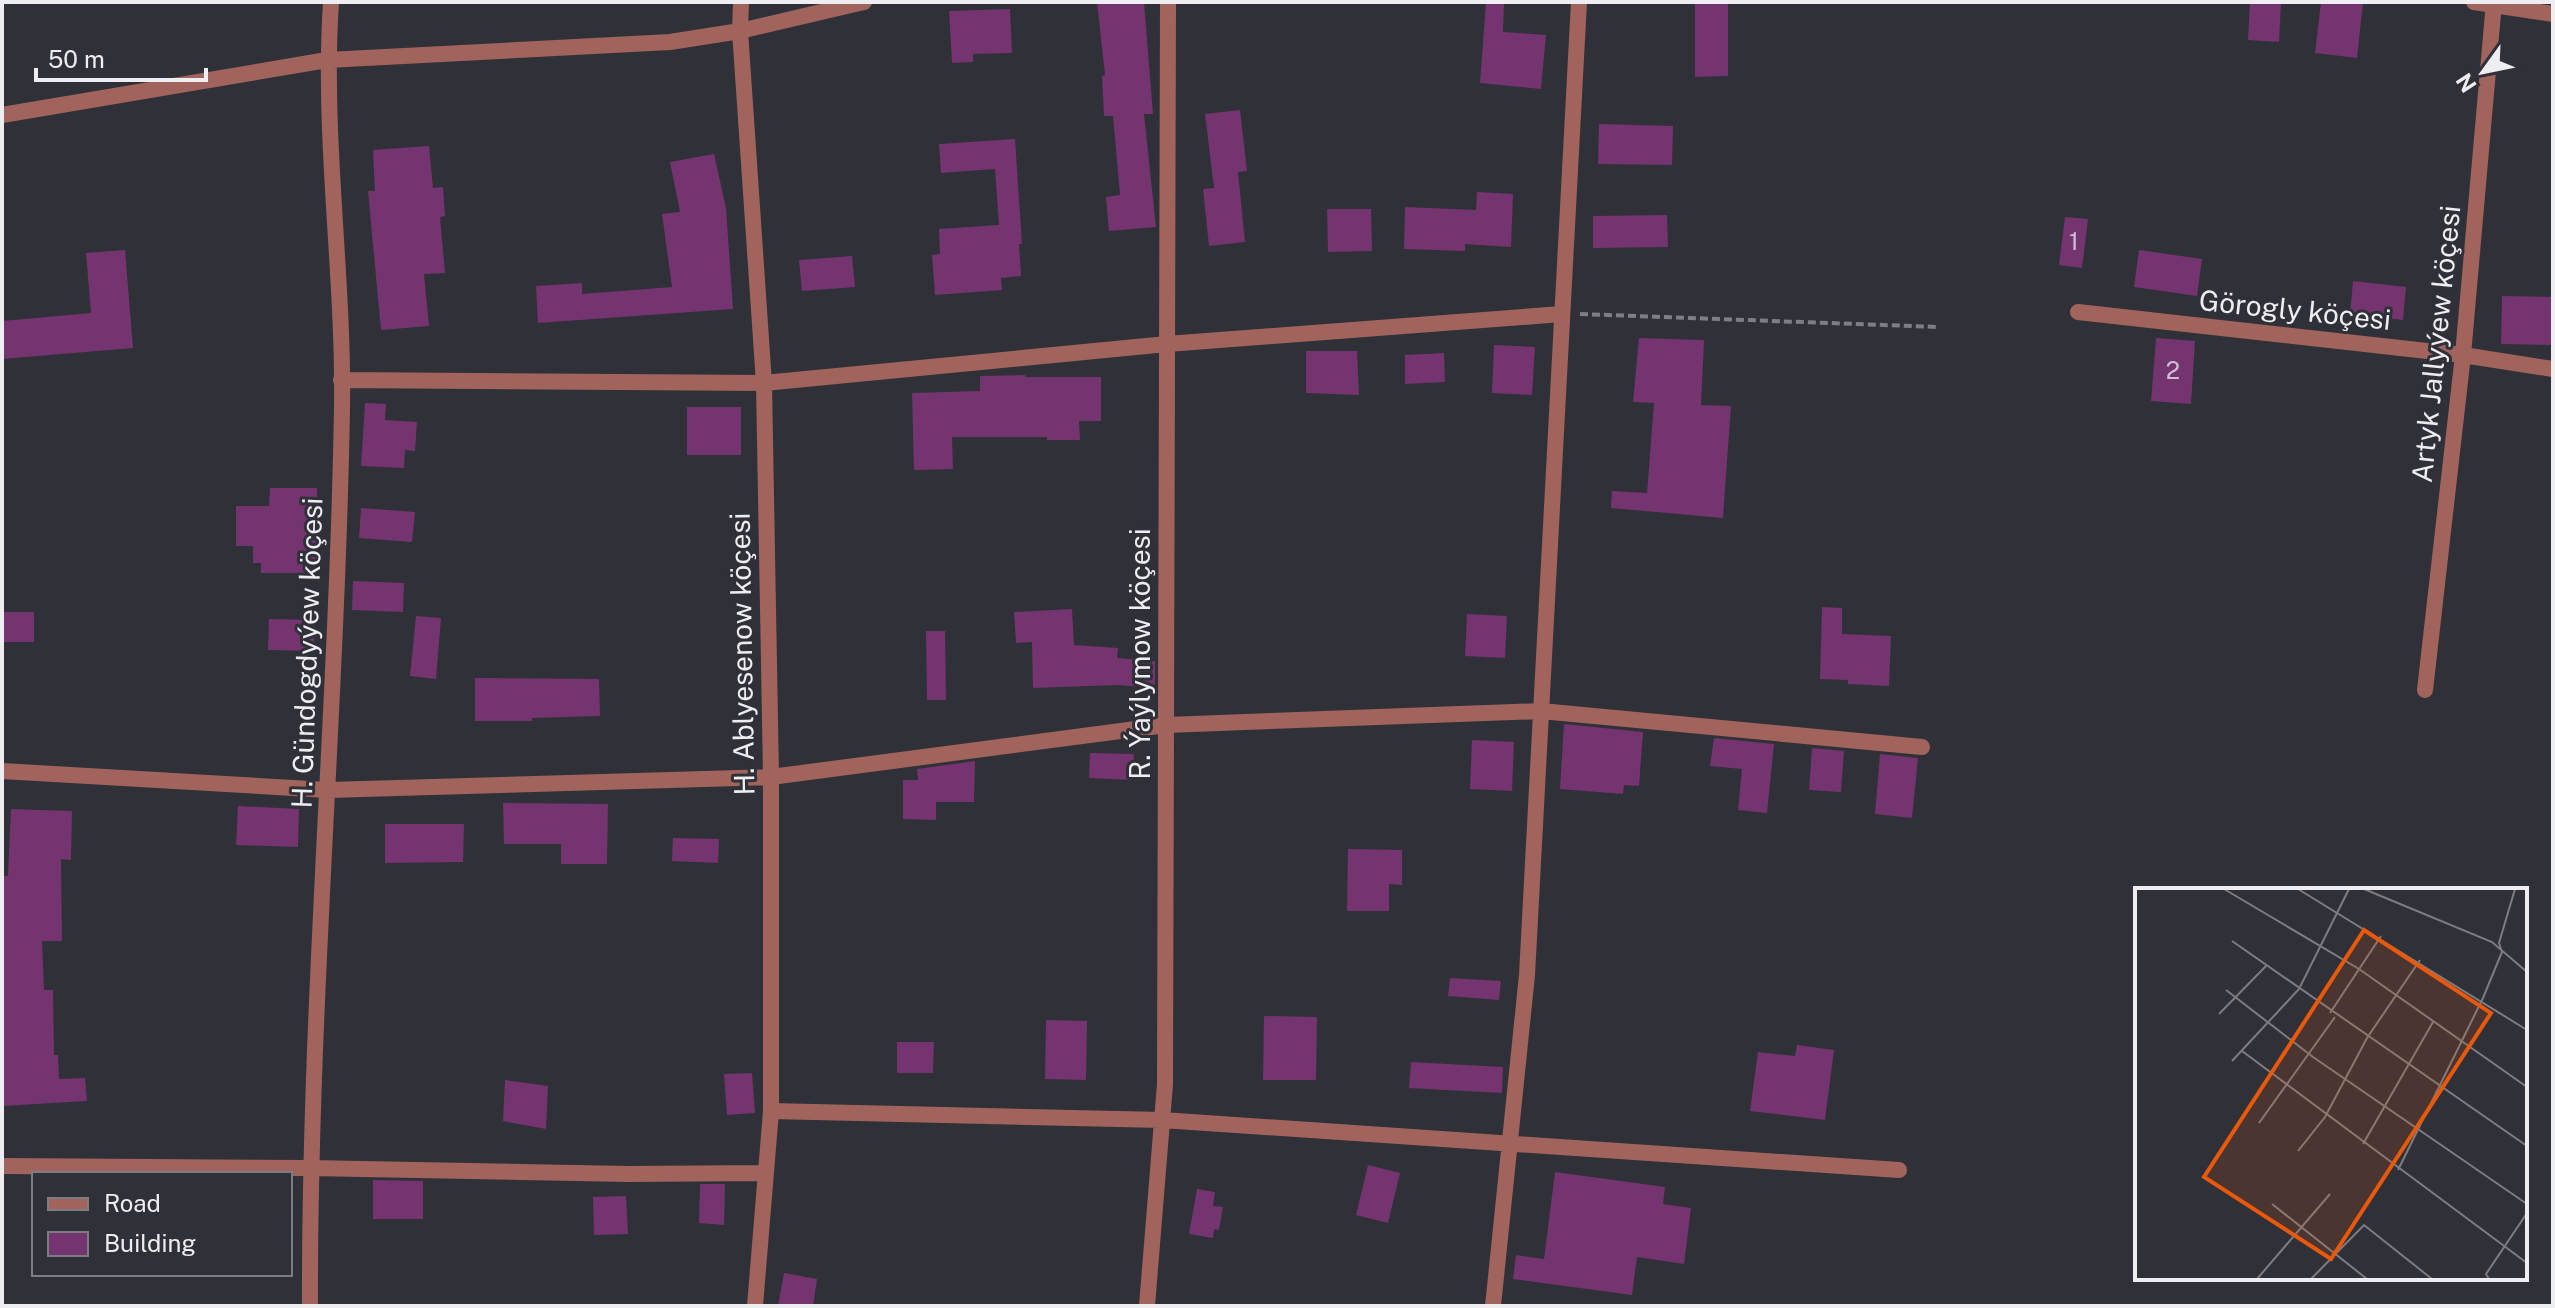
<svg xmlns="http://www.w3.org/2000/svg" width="2555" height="1308" viewBox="0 0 2555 1308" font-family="'Public Sans',sans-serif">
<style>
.building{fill:#74346f}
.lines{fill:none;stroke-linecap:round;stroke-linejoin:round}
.path{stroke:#7e7e85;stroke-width:4;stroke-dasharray:8 4;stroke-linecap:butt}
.minor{stroke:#a0645d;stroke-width:16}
.labels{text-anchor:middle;stroke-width:6;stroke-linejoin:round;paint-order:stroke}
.number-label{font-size:24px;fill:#cfbfd1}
.street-label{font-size:28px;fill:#ededf2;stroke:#303038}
.inset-road{fill:none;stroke:#7c7c82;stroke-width:2}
.view{fill:#e8590c;fill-opacity:0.15;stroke:#e8590c;stroke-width:4}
.inset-edge{fill:none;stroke:#ededf2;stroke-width:4}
</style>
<rect width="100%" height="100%" fill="#303038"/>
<path class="building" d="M1097,2H1144L1153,114H1144L1156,227L1109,231L1106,197L1120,195L1113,116H1104L1102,76L1105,75Z
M1486,2H1504L1503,32L1546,35L1541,89L1480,83Z
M1695,2H1728V76L1695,77Z
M2250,2H2281L2279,42L2248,40Z
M2321,2H2363L2357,58L2315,53Z
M1010,9L1012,53L973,54V62L952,63L949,11Z
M1240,110L1247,171L1238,172L1245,242L1209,246L1203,189L1214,188L1205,114Z
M1599,124L1673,126L1672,165L1598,164Z
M1015,139L1022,244H1019L1021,276L1001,278L1002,290L935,295L932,255L940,254L939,229L999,225L995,169L941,173L939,144Z
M429,146L433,188L443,187L445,216L440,217L445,273L424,274L429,326L381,330L368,191H375L373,150Z
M714,154L726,208L733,309L538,323L536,286L582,283V294L672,287L662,214L680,212L670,162Z
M1477,192L1513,194L1511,247L1465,244V251L1404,249L1405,207L1476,210Z
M1327,209H1371L1372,251L1328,252Z
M1667,215L1668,247L1593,248V216Z
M2065,217L2088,219L2082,268L2059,265Z
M125,250L133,348L2,359V321L91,313L86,253Z
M2139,250L2202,259L2197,296L2134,287Z
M852,256L855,287L802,291L799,260Z
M2353,281L2406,287L2403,320L2350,314Z
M2502,296L2553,297V345L2501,344Z
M1639,338L1704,340L1701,405L1731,406L1723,518L1611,508L1612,491L1647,493L1654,403L1633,402Z
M2156,338L2195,341L2191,404L2151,401Z
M1494,345L1535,347L1532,395L1492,393Z
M1306,351H1357L1359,395L1306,393Z
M1444,353L1445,382L1405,384V355Z
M1025,375V377H1101V421H1079L1080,440H1047V437H952L953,469L914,470L912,393L980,391V376Z
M365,403L386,404L385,420L417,422L415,451L405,450L404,468L361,466Z
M687,407H741V455H687Z
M270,488H317V573H261V563H253V546H236V506H269Z
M361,508L415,512L412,542L359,538Z
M353,581L404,583L403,612L352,610Z
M1822,607L1842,608V634L1891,636L1889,686L1848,684V680L1820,679Z
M1072,609L1074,645L1118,648L1117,658L1155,661V688L1117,685L1033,688L1032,642L1016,643L1014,612Z
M2,612H34V642H2Z
M1467,614L1507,616L1505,658L1465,656Z
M416,616L441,618L436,679L410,676Z
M269,619L314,620V651L268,650Z
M926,631H945L946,700H927Z
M475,678L599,679L600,716L532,718V721H475Z
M1564,724L1643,732L1639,786L1624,785L1623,794L1560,789Z
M1714,738L1774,744L1767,813L1738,810L1742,769L1710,766Z
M1472,740L1514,742L1512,791L1470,789Z
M1812,748L1844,751L1841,792L1809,790Z
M1090,753L1134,754L1133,780L1089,778Z
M1880,754L1918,758L1912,818L1875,814Z
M975,761L974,802H936V820L903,819V780H918L917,769Z
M503,803L608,804L607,864H561V844H504Z
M238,806L299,809L298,847L236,845Z
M11,809L72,811L71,860L61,859L62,941H42L44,990H53L54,1055H58L59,1079L85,1078L87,1101L2,1106L4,876H8Z
M385,824H464L463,862L385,863Z
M673,838L719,839L718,863L672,861Z
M1348,849L1402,850V885L1389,884V911H1347Z
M1450,978L1501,981L1499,1000L1448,996Z
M1264,1016L1317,1017L1316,1080H1263Z
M1046,1020L1087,1021L1086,1080L1045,1079Z
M897,1042H934L933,1073H897Z
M1797,1045L1834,1050L1825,1120L1750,1111L1758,1052L1795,1056Z
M1411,1062L1503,1067L1502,1093L1409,1088Z
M752,1073L755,1113L727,1115L724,1074Z
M505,1080L548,1086L546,1129L503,1121Z
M1368,1165L1400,1173L1388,1223L1356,1215Z
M1555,1172L1665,1187L1663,1204L1691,1208L1684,1264L1637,1257L1632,1295L1513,1279L1516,1255L1544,1259Z
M373,1180L423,1181V1219H373Z
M700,1184H725L724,1225L699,1223Z
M1197,1189L1215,1192L1213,1206L1223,1207L1219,1230L1214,1229L1213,1238L1189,1234Z
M626,1196L628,1234L594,1235L593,1197Z
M784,1273L817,1279L813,1306H778Z"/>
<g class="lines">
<path class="path" d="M1580,314L1939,327"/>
<path class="minor" d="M741,2L740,31L764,383L771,777V1111L755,1306
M2474,2L2553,14
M2,115L327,60L670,42L740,31L864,2
M2078,312L2463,355L2553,369
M341,380L764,383L1167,344L1562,314
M2425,690L2463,355L2494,2
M2,771L328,790L771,777L1166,725L1541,711L1922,747
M771,1111L1162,1120L1899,1170
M2,1166L309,1168L628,1174L766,1173
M310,1306C309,1007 337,708 342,408C344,273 322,137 331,2
M1147,1306L1165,1084L1168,2
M1493,1306L1527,975L1579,2"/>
</g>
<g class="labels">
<g class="number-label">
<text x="2074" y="250">1</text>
<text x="2173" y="379">2</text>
</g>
<g class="street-label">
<text transform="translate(2295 310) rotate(6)" y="10">Görogly köçesi</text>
<text transform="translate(2436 344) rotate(-84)" y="10">Artyk Jallyýew köçesi</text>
<text transform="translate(307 653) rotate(-88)" y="10">H. Gündogdyýew köçesi</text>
<text transform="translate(742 654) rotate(-91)" y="10">H. Ablyesenow köçesi</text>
<text transform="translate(1140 654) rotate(-90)" y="10">R. Ýaýlymow köçesi</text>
</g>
</g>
<g transform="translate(2135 888)">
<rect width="392" height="392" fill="#303038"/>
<path class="inset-road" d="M89,1L224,81L392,199M163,1L392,142M229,1L357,54L392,84M97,53L392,258M91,102L178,169L392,316M195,125L246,48M84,126L131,78M107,163L392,375M97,173L164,101L214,1M124,235L200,129M228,256L298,134M163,263L190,229L232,150L285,72M263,282L348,110L367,64L364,55L380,1M137,316L232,391M122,391L195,306M176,391L229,337L297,391M354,391L351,386L392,325"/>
<path class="view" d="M229,42L356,125L196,371L69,289Z"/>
<rect width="392" height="392" class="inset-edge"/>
</g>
<rect width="2555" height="1308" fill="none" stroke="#ededf2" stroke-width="8"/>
<rect x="32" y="1172" width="260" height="104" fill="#303038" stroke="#7c7c82" stroke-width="2"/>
<rect x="48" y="1198" width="40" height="12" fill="#a0645d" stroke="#7c7c82" stroke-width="2"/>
<text x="104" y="1212" font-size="24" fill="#ededf2">Road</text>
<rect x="48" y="1232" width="40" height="24" fill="#74346f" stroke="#7c7c82" stroke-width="2"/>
<text x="104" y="1252" font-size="24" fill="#ededf2">Building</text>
<g transform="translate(2483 72) rotate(237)" stroke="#303038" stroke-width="6" paint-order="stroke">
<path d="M0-6L14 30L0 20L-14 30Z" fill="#ededf2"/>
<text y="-12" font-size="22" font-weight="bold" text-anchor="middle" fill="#ededf2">N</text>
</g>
<path d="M36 68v12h170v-12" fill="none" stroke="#ededf2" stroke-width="4"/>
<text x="48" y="68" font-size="24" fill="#ededf2" stroke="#303038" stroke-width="6" paint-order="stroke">50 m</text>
</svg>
